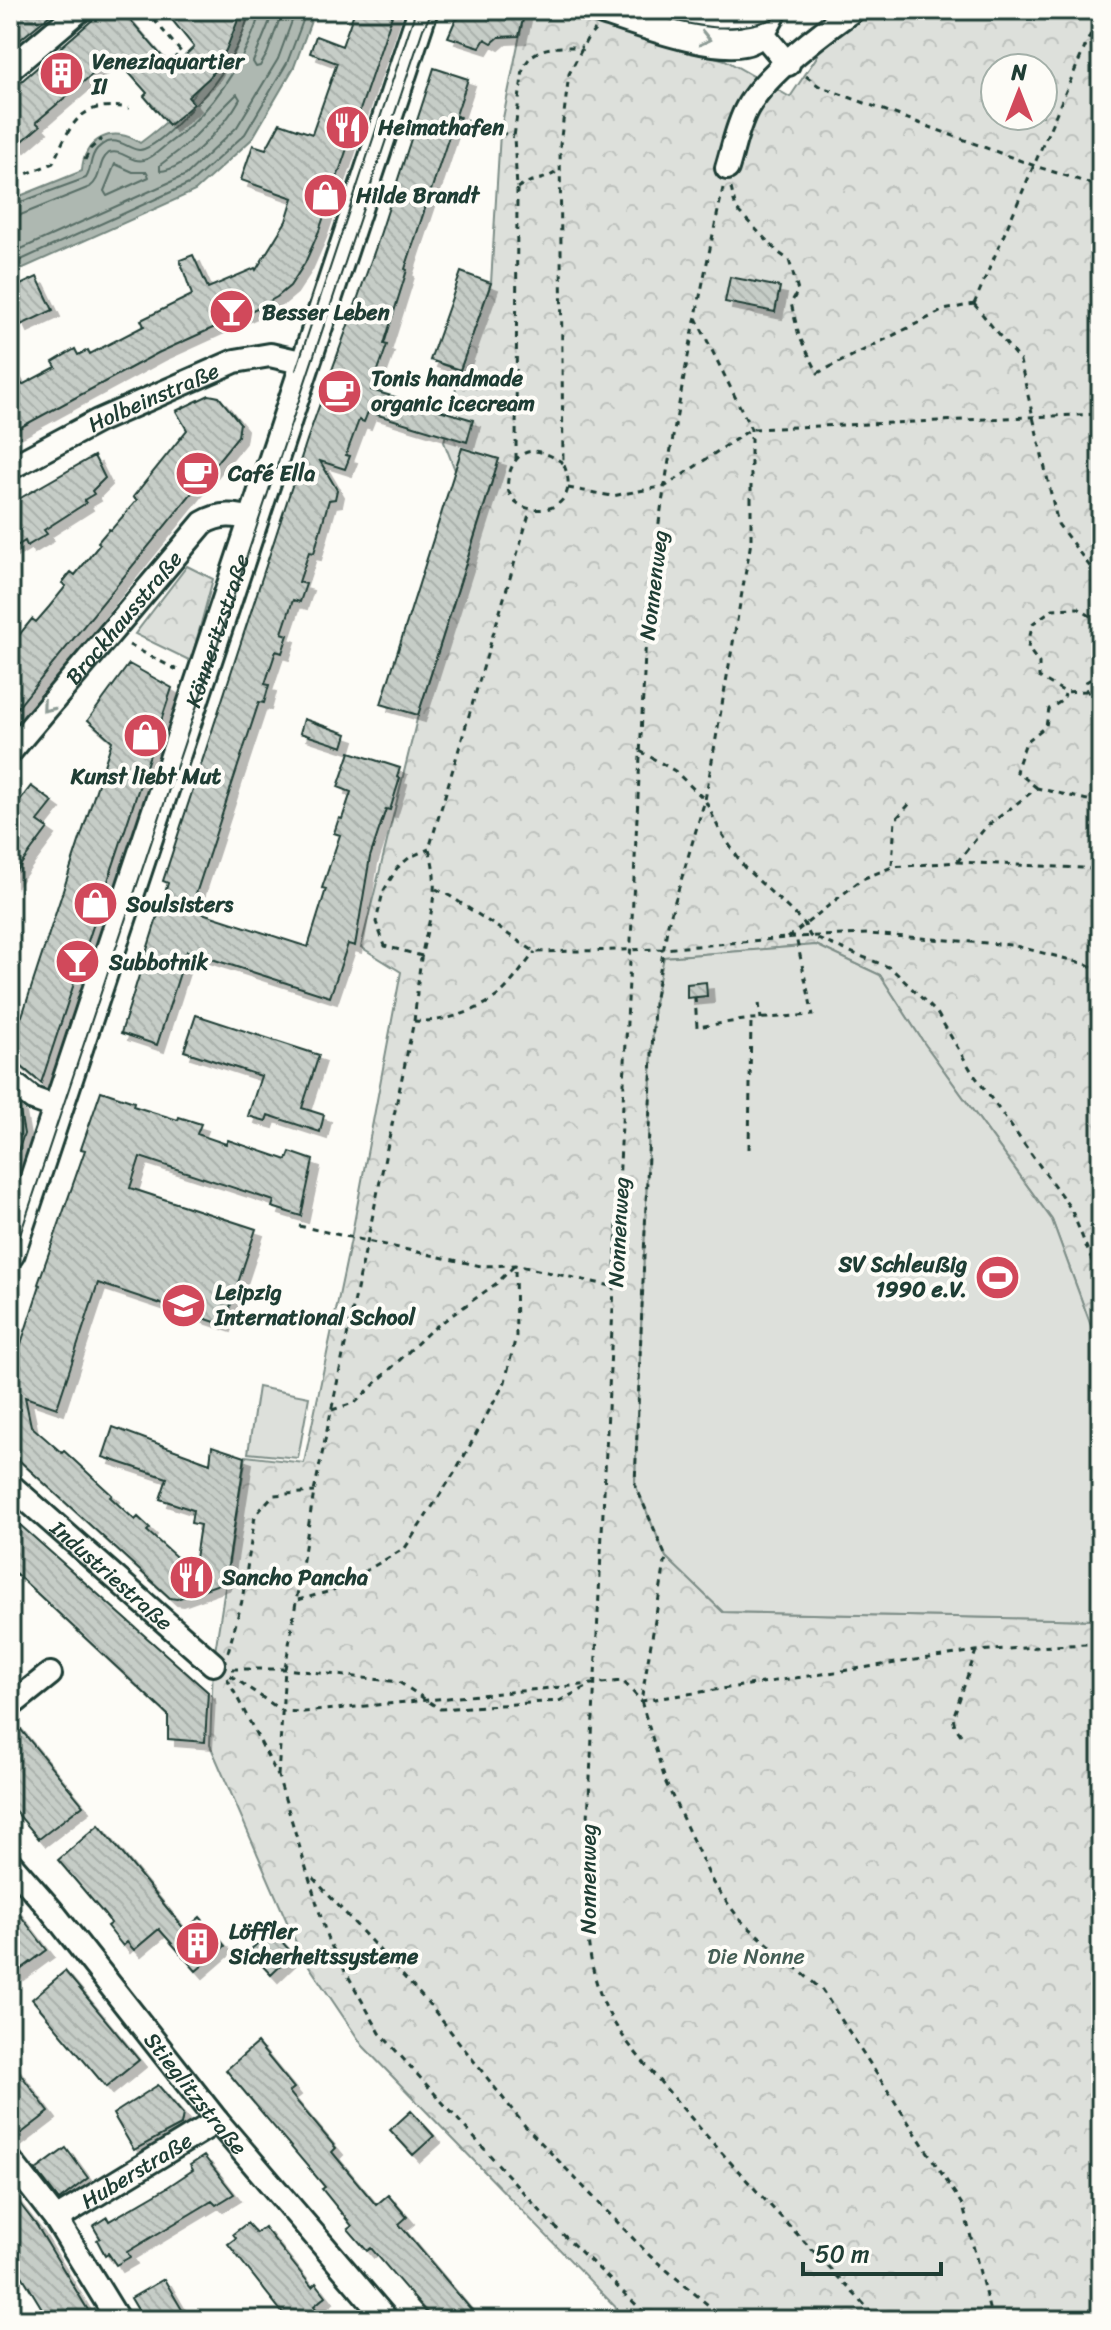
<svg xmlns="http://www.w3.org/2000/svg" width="1111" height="2330" viewBox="0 0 1111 2330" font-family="Sriracha,sans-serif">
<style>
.forest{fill:url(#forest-crowns);stroke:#7e8e88;stroke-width:2;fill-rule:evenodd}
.pitch{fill:#dde0db;stroke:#7e8e88;stroke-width:2}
.water{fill:#aeb8b1;stroke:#75877f;stroke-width:2}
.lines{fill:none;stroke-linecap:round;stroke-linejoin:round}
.shore{stroke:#586e66;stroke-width:2}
.building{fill:url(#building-back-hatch);stroke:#1f3d34;stroke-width:2;filter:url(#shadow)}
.minor-casing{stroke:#1f3d34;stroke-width:28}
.major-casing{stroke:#1f3d34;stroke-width:34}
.path{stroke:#1f3d34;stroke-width:3;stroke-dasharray:6 6;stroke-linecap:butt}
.minor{stroke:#fdfcf7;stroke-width:22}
.major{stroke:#fdfcf7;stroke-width:28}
.tram{stroke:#1f3d34;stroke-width:2}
.oneway{stroke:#8e9c96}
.labels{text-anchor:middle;stroke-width:8;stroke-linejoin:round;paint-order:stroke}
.poi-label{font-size:22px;font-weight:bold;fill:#1f3d34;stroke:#fdfcf7;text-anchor:start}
.street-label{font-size:22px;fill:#1f3d34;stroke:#fdfcf7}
.park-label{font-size:22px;fill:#455e55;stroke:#fdfcf7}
</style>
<defs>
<pattern id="forest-crowns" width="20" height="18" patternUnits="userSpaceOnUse" patternTransform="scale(2)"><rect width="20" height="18" fill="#dde0db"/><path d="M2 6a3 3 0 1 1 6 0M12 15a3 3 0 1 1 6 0" fill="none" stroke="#bdc1bd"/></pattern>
<pattern id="building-back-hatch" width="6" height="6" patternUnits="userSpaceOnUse" patternTransform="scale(2)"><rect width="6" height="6" fill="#c6cdc7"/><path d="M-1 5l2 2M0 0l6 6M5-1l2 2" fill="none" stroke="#aab1ac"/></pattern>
<filter id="shadow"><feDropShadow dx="7" dy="7" stdDeviation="0" flood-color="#0004"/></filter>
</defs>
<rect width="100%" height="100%" fill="#fdfcf7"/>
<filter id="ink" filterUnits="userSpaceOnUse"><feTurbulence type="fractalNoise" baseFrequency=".0125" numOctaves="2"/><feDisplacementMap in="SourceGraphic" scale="16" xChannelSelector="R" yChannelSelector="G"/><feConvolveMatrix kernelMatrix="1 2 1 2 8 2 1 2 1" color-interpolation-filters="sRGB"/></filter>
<g filter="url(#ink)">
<path class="forest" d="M525,10H554L725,60L790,97L816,58L829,10H1101V1353L1052,1220L924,1043L880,975L816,945L665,957L654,1003L635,1484L666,1557L723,1612L1101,1620V2320H628L363,2046L301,1954L210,1745L213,1664L246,1456L304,1463L351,1239L401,972L361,947L418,715L492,482L455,470L444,442L460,370L491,283L500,133ZM995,68H1043V116H995Z
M187,566L213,579L191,661L135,634Z"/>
<path class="pitch" d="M816,945L880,975L924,1043L1052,1220L1101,1353V1620L723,1612L666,1557L635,1484L654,1003L664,957Z
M258,1387L309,1397L298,1458L248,1453Z"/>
<path class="water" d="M242,10H315L294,67L252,139L195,191L10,274V200L82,171C83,139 113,124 140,143C194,103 216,72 242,10Z"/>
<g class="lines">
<path class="shore" d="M271,10L269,23L253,62L256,67L260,66L267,54L283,10
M237,94L240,99C228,121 185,171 160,171V165L185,146Z
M196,104C218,83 245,41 249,10
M115,164L133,172H147L149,177L107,196L104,191Z
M10,206L86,178C92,169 89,158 97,149C117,129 130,155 144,149C162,142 179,121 192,108
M10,217L18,216L90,187C103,177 97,162 109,153C123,149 130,163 144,160C152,158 159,151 165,146C203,119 231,82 250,40C254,30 259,21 259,10
M10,254L186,175L237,127L278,59L296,10
M10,265L191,183L245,134L287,63L307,10"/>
</g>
<path class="building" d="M10,10H56L10,48Z
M104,10H122L172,68L194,47L164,10H242L226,50L210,77L188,97L194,104L169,125L144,96L147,93L114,56L36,122L40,126L18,145L10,135V91Z
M355,10H394L319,231L305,263L290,286L277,297L259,307L158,353L10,433V365L22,385L56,367L53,362L75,349L78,355L88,350L90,354L144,326L141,320L192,295L180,260L193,255L208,288L255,268L256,270L286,221L293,198L241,180L253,145L266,149L280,123L312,134L337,63L310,53L316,36L342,46Z
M470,10H525L519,36L499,37L492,43L485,39L480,47L448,37L455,21Z
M434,68L468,79L405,269L407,270L384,344L387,345L371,390L473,420L467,442L368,412L364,422L359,420L346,455L350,456L345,469L320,461L337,490L335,499L329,500L314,553L309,552L299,582L306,584L300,602L293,600L282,633L288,635L282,653L276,651L265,684L269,685L264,703L259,702L192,906L200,908L199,912L308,947L326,889L322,888L340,835L334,833L339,818L342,819L351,792L338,787L350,752L400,768L397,777L400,778L390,810L386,809L370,857L355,946L348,944L330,997L187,951L157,1045L121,1033L168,883L163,881L307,440L377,244Z
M461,272L491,283L460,370L430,360Z
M37,277L53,310L21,325L10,301V290Z
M730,277L780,287L775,312L725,302Z
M209,395L219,397L240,423L238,436L10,717V646L32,619L36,622L49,607L66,586L62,583L71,572L75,575L100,544L98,542L109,529L111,530L137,500L133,497L187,430L176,411Z
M462,448L499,459L418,715L381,704Z
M94,456L105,478L92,491L94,494L84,500L86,503L44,530L47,534L27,546L25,541L10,550V504Z
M129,664L172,688L41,1083L10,1057V1009L22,1016L112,741L88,720Z
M304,719L347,734L343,747L300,733Z
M31,786L53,802L38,821L48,828L10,879V813Z
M706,982L707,996L687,998V984Z
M196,1015L319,1055L302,1108L324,1115L320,1132L268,1115L266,1121L248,1116L261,1076L184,1051Z
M101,1091L134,1102L133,1106L178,1120L179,1117L201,1124L197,1134L226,1144L228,1140L287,1160L290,1152L313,1160L301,1216L272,1207L274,1201L140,1157L130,1188L256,1229L224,1325L98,1283L57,1408L25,1397L31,1426L62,1453L64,1451L112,1495L110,1497L135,1520L138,1517L150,1528L147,1531L193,1572L200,1525L191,1523L193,1510L160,1499L167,1478L103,1457L113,1427L210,1463L212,1446L245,1457L226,1578L222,1583L177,1599L170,1598L10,1452V1356H17L40,1285L38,1284L85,1150L81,1149Z
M10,1099L19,1106L24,1134L12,1168H10Z
M10,1516L208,1692L205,1742L168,1739V1715L10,1568Z
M10,1720H13L83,1805L39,1839L10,1805Z
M99,1825L185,1930L200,1917L225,1946L196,1971L159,1929L134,1950L127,1942L123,1946L107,1926L111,1923L104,1914L58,1860Z
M10,1902L47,1950L16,1973L10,1964Z
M272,1931L293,1954L271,1975L249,1951Z
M65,1971L139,2060L106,2087L32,1999Z
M257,2043L294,2088L289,2092L336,2148L332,2152L376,2205L388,2195L407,2217L399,2224L480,2320H433L371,2248L367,2251L348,2229L352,2226L322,2189L325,2187L226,2070Z
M10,2060L49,2112L10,2142Z
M158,2085L183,2114L181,2125L134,2150L113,2114Z
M411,2111L434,2136L413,2155L390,2130Z
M66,2148L88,2178L59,2200L36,2170Z
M204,2156L234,2194L216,2205L212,2201L127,2252L130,2257L116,2265L108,2253L105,2255L97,2240L100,2238L93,2226L107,2217L109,2221L166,2188L193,2170L190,2165Z
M10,2191L37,2226L94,2320H49L10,2256Z
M247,2223L256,2233L264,2227L312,2287L316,2283L326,2296L314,2306L317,2310L304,2320H288L228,2244L236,2238L233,2234Z
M164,2279L188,2320H144L131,2298Z"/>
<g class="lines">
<defs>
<g id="minor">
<path d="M761,32L788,64"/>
<path d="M10,69L80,10"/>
<path d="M727,168C733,149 737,126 747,108C765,75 822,32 853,10"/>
<path id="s1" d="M10,468L98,421L235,361L270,355L305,363"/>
<path id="s2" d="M10,752L203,523C220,513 235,514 254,520"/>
<path d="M10,1081L33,1099L58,1108"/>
<path id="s3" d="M10,1485L213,1664"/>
<path d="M10,1706L50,1674"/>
<path id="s4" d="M10,1863L51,1910L217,2121L387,2320"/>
<path d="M10,2160L56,2219L118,2320"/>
<path id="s5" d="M56,2219L217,2121"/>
</g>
<g id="major">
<path d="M603,10C634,20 723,53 750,39C762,34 767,22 773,10"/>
<path d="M667,10C694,18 720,17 747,10"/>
<path id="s6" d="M10,1253L423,10"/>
</g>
</defs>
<use href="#minor" class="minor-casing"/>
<use href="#major" class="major-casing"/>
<path class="path" d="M146,10L181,52L169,63
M806,76L819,86L1035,166L1101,187
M455,116L514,137
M10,160L24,175L53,163C71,123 80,100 129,108
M85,160L90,149L102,139
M517,188C533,177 544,183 560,169
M723,188C693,326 663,473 647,613L585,1880C586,1925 587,1968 607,2010C622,2040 648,2067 669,2092C735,2171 808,2245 879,2320
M731,188L736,209L779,253L789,260L798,291L791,303L799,336L818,373L944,310L974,304
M974,304L1101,10
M974,304L1020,361L1058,524L1097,576L1101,586
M696,318L751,429V542L705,800L668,924L654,1003L635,1484L666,1557L641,1701L666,1783L713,1883L740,1920L822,1990L963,2206L992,2320
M516,459L517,188L514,137L523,70C532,44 558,47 582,47
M563,463C541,448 518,443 509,475C495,522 591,524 563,463L560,145L569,74L587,39L595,30
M568,488L612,496L666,486L751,429L1101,414
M129,645L179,671
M1096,676L1095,664L1101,659
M1101,679L1096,676L1086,682L1085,687L1090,695L1101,693
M1086,691L1065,692L1039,677V663L1028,648L1032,624L1053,609L1078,608L1101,623
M640,751L675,771L705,800L720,831L744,867L804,923L810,936L891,968L937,1013L972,1072L1071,1209L1101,1283
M1037,788L1016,771L1026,742L1046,726L1049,709L1063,700L1065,694
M957,862L986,827L1037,788L1096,802L1101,800
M892,865L895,820L913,800
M436,889L450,896L535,952L663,949L796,937L868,934L1012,945L1086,964L1101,971
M788,938L862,879L892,867L957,862L1101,869
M422,956L385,946L376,922L383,892L397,868L410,857L429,849
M695,997L697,1027L751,1019L813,1015L796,937
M759,1003L761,1019
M414,1021C445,1023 486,1010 507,987C517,976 526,963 535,952
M749,1149L751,1019
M299,1226L481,1266L515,1265L616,1287
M1091,1257L1101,1247
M332,1410L356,1402L430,1331L497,1283L515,1265
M298,1600L331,1591L405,1548L457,1469L505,1382L516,1336L515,1265
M228,1652L242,1601L255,1516L273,1495L314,1492
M232,1669H285L399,1682L440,1709L559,1701L591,1685
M230,1675L282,1711L304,1712L623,1681L641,1701L976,1651L1101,1643
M227,1678L278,1776L328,1940L380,2033L551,2223L652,2320
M961,1735L955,1726L953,1718L976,1651
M278,1776L285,1669L314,1492L414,1021C417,998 418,975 422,953C430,915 441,888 429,849L530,511
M313,1878L429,2004L525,2126L650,2256L726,2320"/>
<use href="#minor" class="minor"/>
<use href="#major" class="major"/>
<path class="tram" d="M636,10C693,26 736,40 792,10
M688,15L713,16L747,10
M296,370L416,10
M10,1265L423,29L433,10"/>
</g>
<defs><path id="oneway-chevron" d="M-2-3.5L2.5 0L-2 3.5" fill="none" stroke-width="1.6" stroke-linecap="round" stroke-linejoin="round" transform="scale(2)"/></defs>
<g class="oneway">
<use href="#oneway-chevron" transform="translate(705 39) rotate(13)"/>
<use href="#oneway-chevron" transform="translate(47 707) rotate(130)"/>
</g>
</g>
<defs>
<symbol id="building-disc" viewBox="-11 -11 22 22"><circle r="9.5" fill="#d1495b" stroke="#fdfcf7"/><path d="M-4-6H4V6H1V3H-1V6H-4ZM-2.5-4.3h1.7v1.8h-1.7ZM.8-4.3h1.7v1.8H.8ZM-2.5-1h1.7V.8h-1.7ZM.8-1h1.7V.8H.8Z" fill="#fff"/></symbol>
<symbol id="restaurant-disc" viewBox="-11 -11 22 22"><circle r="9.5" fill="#d1495b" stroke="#fdfcf7"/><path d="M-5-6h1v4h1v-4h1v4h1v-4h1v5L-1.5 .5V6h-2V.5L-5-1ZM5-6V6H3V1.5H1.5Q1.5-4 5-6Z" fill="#fff"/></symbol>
<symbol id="shop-disc" viewBox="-11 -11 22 22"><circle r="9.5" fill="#d1495b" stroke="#fdfcf7"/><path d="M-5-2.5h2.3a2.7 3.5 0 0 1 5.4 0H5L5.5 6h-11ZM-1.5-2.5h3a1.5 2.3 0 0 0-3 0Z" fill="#fff"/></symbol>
<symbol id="bar-disc" viewBox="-11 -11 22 22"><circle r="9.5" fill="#d1495b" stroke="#fdfcf7"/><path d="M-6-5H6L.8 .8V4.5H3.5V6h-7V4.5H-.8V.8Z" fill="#fff"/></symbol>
<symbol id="cafe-disc" viewBox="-11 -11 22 22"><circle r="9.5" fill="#d1495b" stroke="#fdfcf7"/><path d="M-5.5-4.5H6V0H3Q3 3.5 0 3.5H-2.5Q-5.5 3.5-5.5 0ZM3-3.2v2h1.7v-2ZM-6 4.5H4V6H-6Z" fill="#fff"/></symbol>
<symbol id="stadium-disc" viewBox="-11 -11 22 22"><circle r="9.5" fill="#d1495b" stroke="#fdfcf7"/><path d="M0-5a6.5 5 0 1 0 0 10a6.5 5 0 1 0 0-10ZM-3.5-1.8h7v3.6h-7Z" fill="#fff"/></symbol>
<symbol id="school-disc" viewBox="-11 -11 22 22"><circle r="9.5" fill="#d1495b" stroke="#fdfcf7"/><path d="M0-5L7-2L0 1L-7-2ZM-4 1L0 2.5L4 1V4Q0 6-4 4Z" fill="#fff"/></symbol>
</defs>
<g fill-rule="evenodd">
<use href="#building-disc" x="36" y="48" width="51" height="51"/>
<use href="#restaurant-disc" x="322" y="102" width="51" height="51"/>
<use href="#shop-disc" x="300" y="170" width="51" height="51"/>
<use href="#bar-disc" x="206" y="286" width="51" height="51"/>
<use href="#cafe-disc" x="314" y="366" width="51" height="51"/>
<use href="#cafe-disc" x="172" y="448" width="51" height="51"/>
<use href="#shop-disc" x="120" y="710" width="51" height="51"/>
<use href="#shop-disc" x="70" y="878" width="51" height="51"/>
<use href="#bar-disc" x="52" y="936" width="51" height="51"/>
<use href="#stadium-disc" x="972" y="1252" width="51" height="51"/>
<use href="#school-disc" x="158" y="1280" width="51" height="51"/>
<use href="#restaurant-disc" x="166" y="1552" width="51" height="51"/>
<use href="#building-disc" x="172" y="1918" width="51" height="51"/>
</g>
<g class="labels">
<g class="poi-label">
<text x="92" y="69">Veneziaquartier<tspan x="92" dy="25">II</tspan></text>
<text x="378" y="135">Heimathafen</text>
<text x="356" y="203">Hilde Brandt</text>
<text x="262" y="320">Besser Leben</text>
<text x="371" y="386">Tonis handmade<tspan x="371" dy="25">organic icecream</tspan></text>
<text x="228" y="481">Café Ella</text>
<text x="146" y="784" text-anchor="middle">Kunst liebt Mut</text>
<text x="126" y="912">Soulsisters</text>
<text x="109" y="970">Subbotnik</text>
<text x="967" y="1272" text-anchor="end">SV Schleußig<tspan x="967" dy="25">1990 e.V.</tspan></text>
<text x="215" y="1300">Leipzig<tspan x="215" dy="25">International School</tspan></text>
<text x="222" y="1585">Sancho Pancha</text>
<text x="229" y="1939">Löffler<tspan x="229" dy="25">Sicherheitssysteme</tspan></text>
</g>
<g class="street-label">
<text dy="8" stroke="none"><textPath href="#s1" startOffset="160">Holbeinstraße</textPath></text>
<text transform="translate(653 585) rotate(-83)" y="8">Nonnenweg</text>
<text dy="8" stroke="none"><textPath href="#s2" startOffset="176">Brockhausstraße</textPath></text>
<text dy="8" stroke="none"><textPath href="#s6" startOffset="656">Könneritzstraße</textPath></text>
<text transform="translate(618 1232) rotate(-87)" y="8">Nonnenweg</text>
<text dy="8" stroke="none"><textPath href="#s3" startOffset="136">Industriestraße</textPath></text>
<text transform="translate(588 1879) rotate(-90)" y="8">Nonnenweg</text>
<text dy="8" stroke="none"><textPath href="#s4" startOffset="296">Stieglitzstraße</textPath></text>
<text dy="8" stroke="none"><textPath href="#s5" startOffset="94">Huberstraße</textPath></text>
</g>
<g class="park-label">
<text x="756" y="1964">Die Nonne</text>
</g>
</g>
<rect width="1111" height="2330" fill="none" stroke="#fdfcf7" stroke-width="40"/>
<rect x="20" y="20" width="1071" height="2290" fill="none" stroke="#1f3d34" stroke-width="3" filter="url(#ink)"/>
<g transform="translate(1019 92)"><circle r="38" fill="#fdfcf7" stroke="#a4b0a9" stroke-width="2"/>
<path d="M0-6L14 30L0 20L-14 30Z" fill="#d1495b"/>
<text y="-12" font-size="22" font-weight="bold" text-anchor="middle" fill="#1f3d34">N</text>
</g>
<path d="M803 2262v12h138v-12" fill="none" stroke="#1f3d34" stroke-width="4"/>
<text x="815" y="2262" font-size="24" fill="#1f3d34" stroke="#fdfcf7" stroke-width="6" paint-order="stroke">50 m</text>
</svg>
